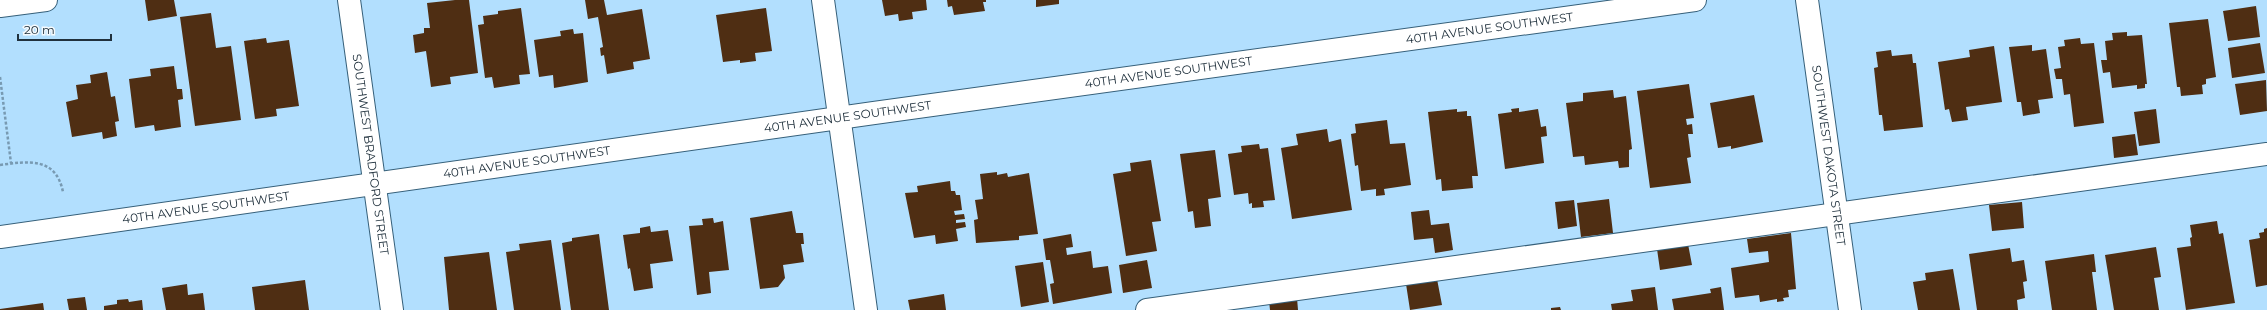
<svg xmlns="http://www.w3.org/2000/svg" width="2267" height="310" viewBox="0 0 2267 310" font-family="Montserrat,sans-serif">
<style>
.building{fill:#4f2e13}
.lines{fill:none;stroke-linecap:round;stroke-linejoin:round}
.minor-casing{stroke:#36607a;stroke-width:24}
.path{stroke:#789ab2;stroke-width:2.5;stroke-dasharray:3 2;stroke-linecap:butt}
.minor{stroke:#fff;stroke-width:22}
.labels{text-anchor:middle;stroke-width:4;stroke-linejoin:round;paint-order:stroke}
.street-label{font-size:12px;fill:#20313d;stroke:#f5fafd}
</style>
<rect width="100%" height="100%" fill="#b2dffe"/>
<path class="building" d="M145,0H174L177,16L148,21Z
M455,0H469L478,73L450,77L451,84L431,87L426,51L415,53L413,35L424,33V28H430L427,3Z
M585,0H604L607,15L642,9L650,59L633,62L634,69L607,74L604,55L601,56L600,48L603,47L598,17L588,19Z
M882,0H926L927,10L912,12L913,19L899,21L898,14L885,16Z
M947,0H986V2H983L985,11L954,15L952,6L948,7Z
M1036,0H1059V4L1036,7Z
M2256,6L2260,37L2228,41L2223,11Z
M521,8L530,74L519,75L520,84L494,88L492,77L485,78L478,25L484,24L483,16L498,14V11Z
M766,8L772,51L755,53L756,61L740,63V60L723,62L716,15Z
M211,13L216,48L231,46L241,120L195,126L180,17Z
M2208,19L2216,77L2206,79V84L2202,85L2203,94L2181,96L2180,87H2177L2169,23Z
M573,29L574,34L583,33L588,82L554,88L553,75L539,77L534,40L561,36L560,31Z
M2127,32V36L2142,35L2147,84H2145V88L2137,89V85L2112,88L2110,72L2103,73L2101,60H2107L2105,41L2113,40L2112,33Z
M266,38L267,43L289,40L299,106L276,109L277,116L255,119L244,41Z
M2080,38L2081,44L2094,43L2104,123L2074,127L2070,94L2064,95L2062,79H2056L2054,69L2061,68L2058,47L2065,46L2064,40Z
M2260,43L2265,73L2232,78L2228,48Z
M2032,45V51L2046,49L2053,98L2038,100L2040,113L2023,116L2021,102H2017L2009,47Z
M1994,46L2002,102L1966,107L1968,120L1952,122L1949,109L1945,110L1938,62L1970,57L1969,50Z
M1891,50L1892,56L1912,54L1913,63H1916L1923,127L1884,131L1882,115H1879L1874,68L1878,67L1876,52Z
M174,66L177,89H182L183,99L178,100L181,127L155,131L154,125L135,128L129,79L151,76L150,69Z
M107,72L111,97L115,96L119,121L115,122L117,136L103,139L102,132L72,137L66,102L78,99L76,85L91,83L90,75Z
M2266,80L2267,111L2240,115L2235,84Z
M1689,84L1694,118L1686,119L1687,125L1692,124L1693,134H1688L1691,157L1687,158L1691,183L1650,188L1637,91Z
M1613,90L1614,98L1626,96L1632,149L1629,150V167L1619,168L1618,161L1585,165L1584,156L1573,157L1566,103L1583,101V93Z
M1754,95L1763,142L1731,149V146L1718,148L1710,103Z
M1519,108V112L1538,109L1541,127L1546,126L1547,136L1541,137L1544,163L1505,169L1498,114L1512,112L1511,109Z
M1457,109V112L1467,111V116H1471L1478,176H1472L1473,188L1442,191L1441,179L1436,180L1428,112Z
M2156,109L2160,143L2139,146L2134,112Z
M1387,120L1390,144L1405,143L1411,185L1384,189L1385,195L1376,196V189L1361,191L1358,165L1355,166L1351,134L1356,133L1355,124Z
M1327,129L1329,142L1341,139L1352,210L1292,219L1281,148L1298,145L1296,134Z
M2135,134L2138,155L2114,158L2112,137Z
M1259,144L1260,149L1268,148L1275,200L1263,201L1264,207L1252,208V203L1249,204L1248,193L1234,195L1228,154L1242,152L1241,146Z
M1215,150L1221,197L1208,199L1211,226L1195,228L1193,211L1188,212L1180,154Z
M1151,160L1161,221L1152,222L1157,251L1126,256L1113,174L1131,171L1130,163Z
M997,172V175L1007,173L1008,177L1029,173L1038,234L1019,236V240L976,243L974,220L978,219L975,200L983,199L980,174Z
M950,181L951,191H955L956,195H960L962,210L954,211L955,215L964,214L965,219L956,220V223L965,222L966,227L956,229L958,241L936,244L935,235L914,238L905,193L918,192L917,186Z
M1609,199L1613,233L1581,237L1577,203Z
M1574,200L1577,226L1558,229L1555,202Z
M2022,202L2024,228L1992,231L1989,205Z
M1429,210L1431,225L1449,223L1453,250L1435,253L1433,238L1414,240L1411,212Z
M792,211L796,233H803L804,244H801L804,262L783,265L785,278L778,287L760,289L750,218Z
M713,218L714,223L723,221L729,270L709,272L711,293L697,295L689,226L703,225L702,219Z
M2217,221L2219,234L2223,233L2235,303L2186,310L2177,248L2191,246L2190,238L2192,237L2190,225Z
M650,226L651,232L668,230L673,261L650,264L653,288L634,291L630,268L628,269L623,235L640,233V228Z
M2267,228V285L2256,287L2249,240L2260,238L2259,233L2264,232V229Z
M1791,233L1796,289L1788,290L1789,297L1783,298L1784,301L1777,302V299L1760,302L1759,295L1735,298L1731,268L1769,262L1768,251L1749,253L1747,239Z
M599,234L609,310H571L562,243L572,241V238Z
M1071,234L1073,247L1066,248L1067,255L1091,251L1093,268L1108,266L1112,293L1053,304L1050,284L1054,283L1050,260H1046L1043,239Z
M551,240L561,310H514L506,252L520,250L519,244Z
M1688,244L1692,265L1660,270L1657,249Z
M2156,247L2161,277L2154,278L2159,310H2114L2105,255Z
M2010,248L2012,262L2024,260L2027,281L2023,282L2025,298L2017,300L2018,310H1977L1969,254Z
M489,252L497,310H449L444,257Z
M2094,254L2096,272H2092L2097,310H2052L2045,261Z
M1147,260L1152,288L1123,293L1119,265Z
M1043,262L1049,302L1021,307L1015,266Z
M1953,269L1960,310H1918L1913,282L1926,280L1925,273Z
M1437,279L1442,305L1410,310L1406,284Z
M305,280L309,310H255L252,287Z
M187,284L188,295L203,293L205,310H166L162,288Z
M1655,287L1658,310H1612L1611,304L1633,301L1631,290Z
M1721,287L1724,310H1674L1672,299L1711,293L1710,289Z
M944,294L946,310H910L908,300Z
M85,297L87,310H69L67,299Z
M1297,298L1298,310H1270L1269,301Z
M128,299L129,302L142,300L143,310H104V306L117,304V300Z
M43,303L44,310H0V309Z
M1560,307L1561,310H1551V308Z"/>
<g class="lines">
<defs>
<g id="minor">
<path id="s1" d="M349,0L392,310"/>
<path d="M823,0L866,310"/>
<path id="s2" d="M1807,0L1850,310"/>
<path d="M0,6L46,0"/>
<path id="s3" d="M0,237L874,113L1695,0"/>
<path d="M1147,310L2267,154"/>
</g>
</defs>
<use href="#minor" class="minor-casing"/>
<path class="path" d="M0,77L11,163
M0,165C29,161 56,157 63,192"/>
<use href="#minor" class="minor"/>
</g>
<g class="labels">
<g class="street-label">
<text dy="4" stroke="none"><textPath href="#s3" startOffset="1504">40TH AVENUE SOUTHWEST</textPath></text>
<text dy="4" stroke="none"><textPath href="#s3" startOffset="1180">40TH AVENUE SOUTHWEST</textPath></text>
<text dy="4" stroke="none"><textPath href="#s3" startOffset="856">40TH AVENUE SOUTHWEST</textPath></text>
<text dy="4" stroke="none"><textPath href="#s1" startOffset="156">SOUTHWEST BRADFORD STREET</textPath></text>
<text dy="4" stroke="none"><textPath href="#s2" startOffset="157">SOUTHWEST DAKOTA STREET</textPath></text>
<text dy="4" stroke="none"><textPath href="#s3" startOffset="532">40TH AVENUE SOUTHWEST</textPath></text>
<text dy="4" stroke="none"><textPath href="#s3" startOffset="208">40TH AVENUE SOUTHWEST</textPath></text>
</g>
</g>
<path d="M18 34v6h93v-6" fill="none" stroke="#20313d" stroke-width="2"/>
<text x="24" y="34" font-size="12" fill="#20313d" stroke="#f5fafd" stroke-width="3" paint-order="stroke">20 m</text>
</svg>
